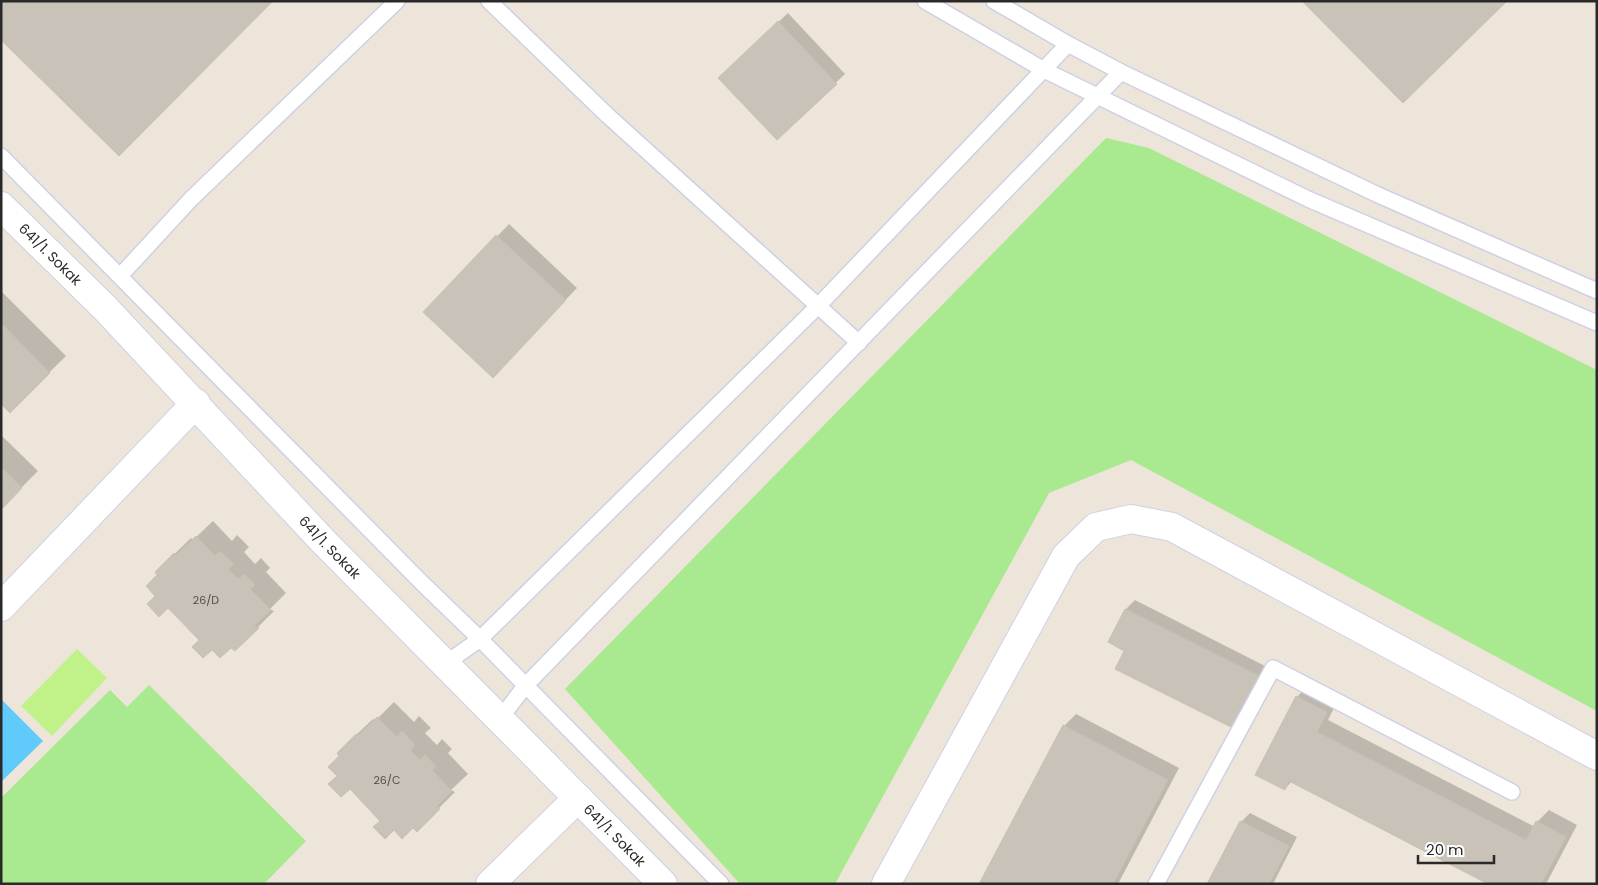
<svg xmlns="http://www.w3.org/2000/svg" width="1598" height="885" viewBox="0 0 1598 885" font-family="Poppins,sans-serif">
<style>
.green{fill:#a9e98f}
.pitch{fill:#c1f289}
.water{fill:#60cafa}
.shadow{fill:#0003}
.building{fill:#c8c2b9;stroke:#c8c1b2}
.lines{fill:none;stroke-linecap:round;stroke-linejoin:round}
.service-casing{stroke:#ced1e4;stroke-width:18}
.minor-casing{stroke:#ced1e4;stroke-width:30}
.service{stroke:#fff;stroke-width:15}
.minor{stroke:#fff;stroke-width:28}
.labels{text-anchor:middle;stroke-width:4;stroke-linejoin:round;paint-order:stroke}
.number-label{font-size:11px;fill:#514f4d}
.street-label{font-size:14px;fill:#292929;stroke:#fff}
</style>
<rect width="100%" height="100%" fill="#ede5d9"/>
<path class="green" d="M1106,138L1149,148L1597,370V711L1131,460L1049,493L835,884H740L565,689Z
M149,685L306,841L264,884H1V798L110,690L127,707Z"/>
<path class="pitch" d="M77,649L107,678L52,736L21,706Z"/>
<path class="water" d="M1,699L43,741L1,782Z"/>
<path class="shadow" d="M788,13L845,74L777,138L728,69Z
M509,224L577,288L504,364L425,312Z
M1,291L66,356L10,411L1,402Z
M1,435L38,471L1,508Z
M213,521L232,541L237,535L249,547L244,552L255,564L261,558L270,568L266,572L286,593L270,609L274,611L235,650L231,646L200,640L157,595L159,575L156,572L191,538L193,540Z
M1135,600L1267,667L1232,726L1126,650L1110,642L1126,609Z
M1308,685L1338,700L1328,720L1535,827L1537,822L1549,810L1577,825L1546,884H1491L1292,781L1285,789L1297,697Z
M394,702L414,722L419,716L431,728L425,733L437,745L442,739L452,749L448,753L468,774L451,790L455,792L417,830L413,826L382,820L338,776L341,756L354,737L373,719L375,721Z
M1076,714L1179,768L1118,884H981L1064,726Z
M1250,813L1297,837L1273,884H1209L1241,822Z"/>
<path class="building" d="M1,1H273L119,156L1,40Z
M1302,1H1507L1403,103Z
M778,21L837,84L777,140L718,78Z
M496,235L566,300L493,378L423,312Z
M1,323L50,373L10,413L1,404Z
M1,467L22,488L1,510Z
M196,536L215,556L220,551L234,564L228,569L238,579L244,574L255,585L250,589L271,610L254,626L259,628L235,651L231,648L220,658L212,650L203,658L192,647L199,640L168,608L159,617L147,604L155,596L146,586L157,575L155,572L174,553L176,555Z
M1125,609L1259,676L1233,728L1115,669L1124,651L1108,642Z
M1296,696L1327,712L1317,732L1526,840L1536,821L1566,837L1541,884H1488L1289,781L1285,790L1255,775Z
M377,717L397,737L402,731L415,745L410,750L420,760L425,755L436,766L432,770L452,791L436,807L440,809L417,832L413,828L402,839L394,830L385,839L373,827L380,821L350,789L341,797L328,784L337,776L328,767L339,756L337,753L356,734L358,736Z
M1063,725L1168,780L1113,884H979Z
M1240,821L1289,846L1269,884H1207Z"/>
<g class="lines">
<defs>
<path id="service" d="M489,1L606,114L859,343
M925,1L1044,70L1308,199L1597,323
M994,1L1068,44L1121,72L1376,194L1597,291
M1,156L422,583L480,639L721,884
M120,276L191,199L397,1
M445,664L480,639L819,305L1068,44
M500,719L525,686L1121,72
M1156,884L1273,668L1512,792"/>
<g id="minor">
<path id="s1" d="M1,206L105,308L322,540L663,884"/>
<path d="M1,607L196,403"/>
<path d="M490,884L578,798"/>
<path d="M886,884L1066,556L1096,527L1131,519L1172,527L1597,756"/>
</g>
</defs>
<use href="#service" class="service-casing"/>
<use href="#minor" class="minor-casing"/>
<use href="#service" class="service"/>
<use href="#minor" class="minor"/>
</g>
<g class="labels">
<g class="number-label">
<text x="206" y="604">26/D</text>
<text x="387" y="784">26/C</text>
</g>
<g class="street-label">
<text dy="5" stroke="none"><textPath href="#s1" startOffset="69">641/1. Sokak</textPath></text>
<text dy="5" stroke="none"><textPath href="#s1" startOffset="474">641/1. Sokak</textPath></text>
<text dy="5" stroke="none"><textPath href="#s1" startOffset="879">641/1. Sokak</textPath></text>
</g>
</g>
<rect width="1598" height="885" fill="none" stroke="#292929" stroke-width="5"/>
<path d="M1418 855v8h76v-8" fill="none" stroke="#292929" stroke-width="2.5"/>
<text x="1426" y="855" font-size="15" fill="#292929" stroke="#ffffff" stroke-width="4" paint-order="stroke">20 m</text>
</svg>
